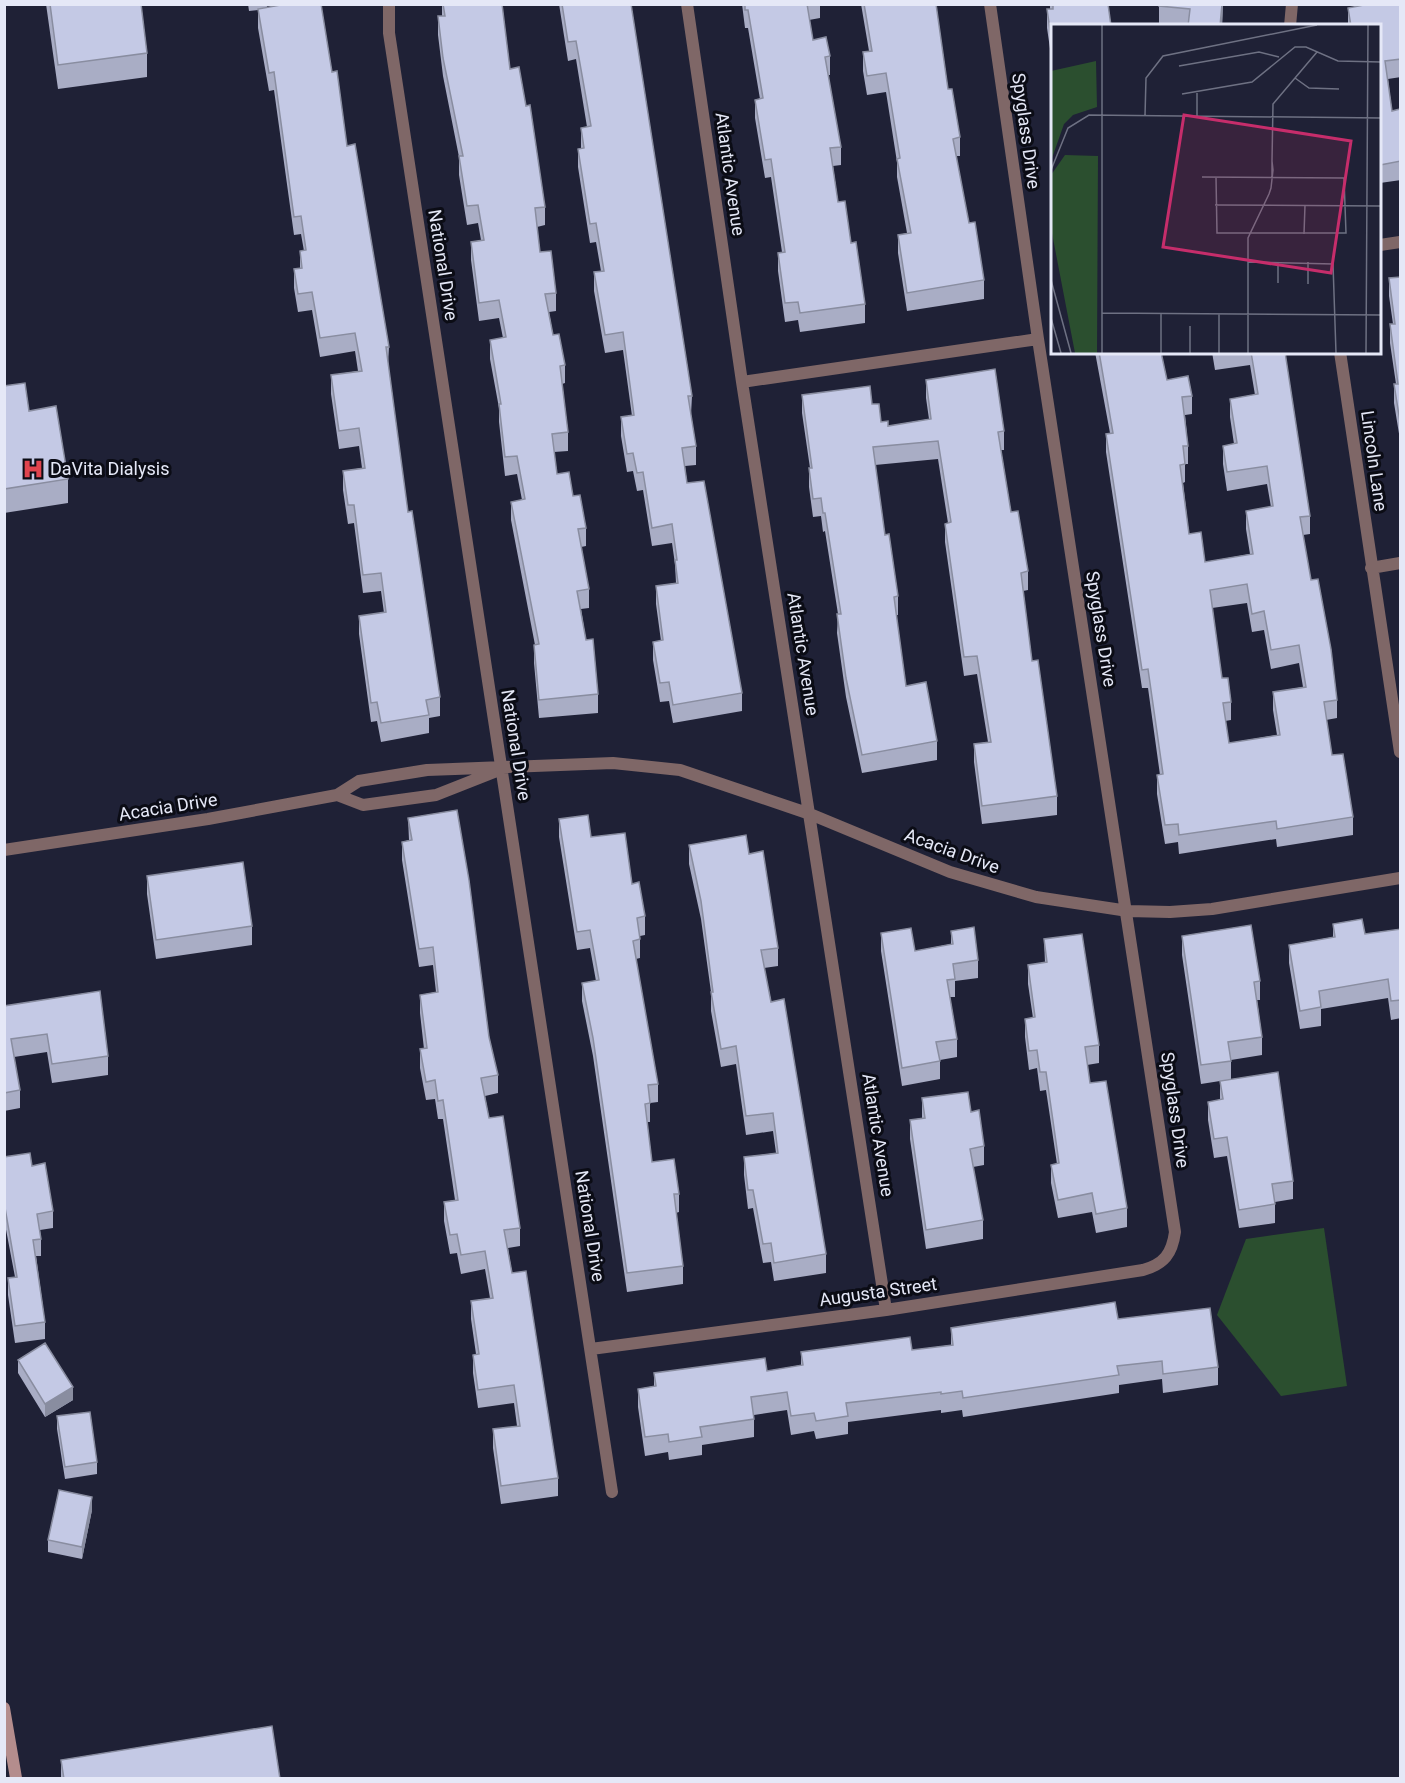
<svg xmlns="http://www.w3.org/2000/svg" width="1405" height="1783" viewBox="0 0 1405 1783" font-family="Roboto,sans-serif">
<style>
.green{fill:#2b4f2f}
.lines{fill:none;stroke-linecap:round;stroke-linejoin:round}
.minor{stroke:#7f6767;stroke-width:12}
.secondary{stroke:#b48d8d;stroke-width:12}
.wall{fill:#a9adc5;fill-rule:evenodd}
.shaded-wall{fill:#898da0}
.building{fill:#c4c9e5;stroke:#898da0;stroke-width:1.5;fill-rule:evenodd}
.labels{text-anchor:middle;stroke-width:6;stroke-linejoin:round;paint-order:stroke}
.street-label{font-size:18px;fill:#e5e8f7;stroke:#0b0c15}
.poi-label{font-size:18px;fill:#e5e8f7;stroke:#0b0c15;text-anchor:start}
.inset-road{fill:none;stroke:#6e7183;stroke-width:1.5}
.view{fill:#c62d6b;fill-opacity:0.15;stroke:#c62d6b;stroke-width:3}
.inset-edge{fill:none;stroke:#e5e8f7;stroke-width:3}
</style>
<rect width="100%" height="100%" fill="#1f2136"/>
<path class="green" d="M1324,1228L1347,1386L1281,1396L1217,1315L1246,1239Z"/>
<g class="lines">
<path class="minor" d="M389,4V33L612,1492
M687,4L742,382L886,1310
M1290,26L1292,4
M1380,245L1400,242
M1340,352L1400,752
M742,382L1038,339
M1371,568L1400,563
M502,769L436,795L363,805L337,795L359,781L427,770L613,763L680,770L810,814L950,872L1036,897L1128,911L1170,912L1212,909L1400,878
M4,850L208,819L337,795
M591,1349L886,1310L1143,1270C1164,1264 1172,1254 1175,1232L1038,339L990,4"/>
<path class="secondary" d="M4,1708L16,1778"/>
</g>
<path class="wall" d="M46,4H141L147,53V77L58,89Z
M248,4H269L266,8L332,72L389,347L388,365L408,512L440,697V716L429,718V733L381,742L377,721L371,722L359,634V616L384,613L381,591L363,593L354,523L348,524L343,490V471L362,468L359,446L339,449L331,394V375L358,371L355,351L320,357L312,310L298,312L294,288V269L300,268V251H304L301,234L294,235L274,90L269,91L258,28V10L249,11Z
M442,4H502L510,69L545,207V225L537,227L540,252L556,293V311L549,312L553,335L565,365V383L562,384L568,432V451L554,452L557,474L573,496L586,528V546L581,547L589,589V608L581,609L586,640L598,694V713L539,718L534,663V645H535L511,520V502L522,500L517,474L505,476L499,422V408L490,359V340L503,338L499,318L479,321L471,260V242L481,240L478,223L467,225L459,175V157L443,76L438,35V16H442Z
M559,4H631L692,396L691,415L696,446V465L685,466L687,483L742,693V711L673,723L669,701L660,702L653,660V642L661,641L656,604V586L676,583L675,564L672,543L652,546L643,490L637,491L633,471L627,472L621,436V417L632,416L623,350L605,353L594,291V272L601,271L596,242L590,243L578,167V149L581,148V128L587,127L576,59L568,61Z
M742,4H820V18L809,20L813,40L830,56V75H828L841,147V165L833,166L838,202L851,243L865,304V323L800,332L798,320L785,322L778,271V253L782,252L771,177L765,178L755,118V100L760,99L748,28H745Z
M861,4H936L948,89L960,137V156H956L969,223L984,280V299L907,311L898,253V235L907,233L897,177V162L886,92L867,95L863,71V52L869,51Z
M1050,4H1108L1053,26V69L1047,28V9H1050Z
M1159,4H1223L1222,26H1171L1159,24Z
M1401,4V77L1388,79L1392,111L1401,113V180L1380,183V26H1348V8Z
M1401,277V446L1394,403V384H1396L1390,343V324H1393L1389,296V278Z
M1095,352H1161L1167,380L1192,396V414L1185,415L1188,446V464H1185V482L1183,483L1189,534L1205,562L1250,554L1246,529V511L1271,507L1267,484L1227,491L1223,464V446L1234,444L1230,417V399L1255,395L1250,365L1215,370L1212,352H1285L1310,516V534L1303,535L1311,580L1337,700V718L1326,720L1332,755L1353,817V835L1277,847L1276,839L1179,854L1178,842L1165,844L1157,794V775H1160L1148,688H1142L1106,452V434L1110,433ZM1247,603L1252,632L1264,630L1271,669L1299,663L1303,687L1273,692V710L1277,735L1229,743L1225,721L1231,720V702L1222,678L1212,608Z
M926,380L1004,431V450H1001L1011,512L1028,571V590L1023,591L1032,661L1057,796V815L982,824L974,762V744L988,742L977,674L964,676L945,542V524L948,523L938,459L875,465L885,535L898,596V615H896L906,686L937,741V760L862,773L846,697L837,633L838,614L825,531L823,532L821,516L813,517L809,487V468H810L802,413V395L872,404L881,422L888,426L929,419L926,398Z
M4,386L29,411L68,479V503L4,513Z
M408,818L489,1037L498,1075V1093L485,1096L489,1118L520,1228V1246L508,1248L512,1273L558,1478V1496L501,1504L493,1448V1429L517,1426L514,1403L478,1408L473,1373V1355L476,1354L471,1319V1301L490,1298L485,1269L461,1274L457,1253L450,1254L444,1221V1202L455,1200L443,1119H438L435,1099L426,1100L420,1068V1049H424L420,1013V995L436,992L433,965L419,967L402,860V842L409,840Z
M559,819L591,837L632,884L645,916V935L640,936V958L636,959L658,1084V1102L650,1103V1122H647L652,1162L679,1194V1212L676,1213L683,1266V1284L627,1292L593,1056L582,1001V983L596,981L590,948L577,950L559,837Z
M689,845L749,854L778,948V966L764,968L826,1254V1273L774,1281L771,1262L763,1263L753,1208L748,1209L744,1175V1157L776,1153L773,1131L746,1135L736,1064L721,1067L711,1011V992L701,919L689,864Z
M147,876L252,926V945L156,959L147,894Z
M1333,924L1365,934L1401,929V1018L1391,1020L1388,998L1321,1009V1026L1300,1029L1289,963V945L1333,937Z
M951,931L978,960V978L955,981V997H950L957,1039V1057L940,1060V1079L902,1086L881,951V933L915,951L951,944Z
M1182,936L1260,981V1000H1257L1262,1037V1055L1231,1060V1079L1293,1181V1199L1275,1202V1223L1239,1228L1227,1156L1214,1158L1208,1120V1102L1220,1100V1081L1201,1084L1182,955Z
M1044,939L1099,1045V1063L1087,1065L1090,1083L1127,1208V1227L1096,1233L1092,1212L1058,1218L1051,1183V1165L1057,1164L1046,1090L1040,1091L1037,1068L1029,1070L1025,1037V1019L1033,1018L1028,984V965L1045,963Z
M4,1006L108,1056V1075L52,1083L47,1052L14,1057L20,1090V1108L4,1111Z
M922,1098L971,1112L984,1146V1165L973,1167L983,1220V1239L926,1249L910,1139V1120L922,1118Z
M4,1157L32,1166L53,1211V1228L40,1230L41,1239V1256H36L45,1322V1339L15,1343L8,1295V1278L15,1277L4,1219Z
M1118,1319L1218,1367V1385L1163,1393L1162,1379L1119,1385V1393L963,1417L962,1410L941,1413V1410L848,1422V1434L816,1439L814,1431L791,1435L787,1410L754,1415V1437L702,1445V1455L669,1460L668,1452L645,1456L638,1407V1389L654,1386V1373L767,1371L801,1365V1352L912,1350L951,1345V1328Z
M18,1360L73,1400L45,1417L18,1373Z
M57,1416L97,1462V1474L65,1479L57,1429Z
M92,1510L82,1559L48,1552V1540Z
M61,1760L280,1779H61Z"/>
<path class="shaded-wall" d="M1223,4L1222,26H1220Z
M73,1387V1400L45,1417V1404Z
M92,1497V1510L82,1559V1547Z"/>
<path class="building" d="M50,4H141L147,53L58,65Z
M286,4H321L332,72L337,71L347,146L355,144L389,347H386L408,512L412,511L440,697L426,700L429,715L381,723L377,702L371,703L359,616L386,612L381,573L363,575L354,505H348L343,471L365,468L359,428L339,431L331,375L362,371L355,333L320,338L312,292L298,294L294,269L302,268L300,251L306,250L301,216L294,217L274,72L269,73L258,9Z
M443,4H502L510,69L519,67L526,106L530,105L545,207L535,208L540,252L551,251L556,293L545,294L553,335L559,334L565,365L560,366L568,432L552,434L557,474L569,472L573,496L580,495L586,528L578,529L589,589L577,591L586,640L593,639L598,694L539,700L534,645L539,644L511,502L525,499L517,456L505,457L499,404H501L490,340L506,337L499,300L479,303L471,242L484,240L478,205L467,206L459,156H463L443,58L438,16H445Z
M562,4H631L692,396H688L696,446L682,448L687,483L704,481L742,693L673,705L669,682L660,683L653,642L663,640L656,586L678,583L675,560H677L672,524L652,528L643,472L637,473L633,453L627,454L621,417L634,415L623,332L605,335L594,272L604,271L596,223L590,224L578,149L584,148L581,128L591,126L576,41L568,42Z
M745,4H807L813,40L826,37L830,56L825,57L841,147L830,148L838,202L845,201L851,243L856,242L865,304L800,313L798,302L785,303L778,253L785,252L771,159L765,160L755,100L763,98L748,10H745Z
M864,4H936L948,89H952L960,137L953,139L969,223L975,222L984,280L907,293L898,235L911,233L897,159L900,158L886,73L867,76L863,52L872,51Z
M1053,4H1108L1111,26H1053V51L1047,9H1053Z
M1159,4H1222L1220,26H1188L1190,9L1159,6Z
M1369,4H1401V59L1385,61L1392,111L1400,109L1401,161L1380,165V26H1351L1348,8Z
M1401,277V428L1394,384H1398L1390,324H1395L1389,278Z
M1099,352H1161L1167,380L1188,376L1192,396L1182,397L1188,446H1183L1185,464L1180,465L1189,534L1201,532L1205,562L1253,554L1246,511L1273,506L1267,466L1227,472L1223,446L1237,443L1230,399L1258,394L1251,352H1285L1310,516L1300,517L1311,580L1318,579L1331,649L1337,700L1324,702L1332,755L1343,754L1353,817L1277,829L1276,821L1179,835L1178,824L1165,825L1157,775L1163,774L1148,669L1142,670L1106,434L1113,433ZM1247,584L1252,614L1264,611L1271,650L1299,645L1306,687L1273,692L1280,735L1229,743L1223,703L1231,702L1228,678H1222L1210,590Z
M995,369L1004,431L998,432L1011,512L1018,511L1028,571L1021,573L1032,661L1038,660L1057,796L982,806L974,744L991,742L977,656L964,657L945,524L951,522L938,441L873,447L885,535L889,534L898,596L894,597L906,686L926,682L937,741L862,755L846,678L837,614H841L825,513H823L821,498L813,499L809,468H812L802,395L870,386L872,404H879L881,422L888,421V426L931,419L926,380Z
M25,383L29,411L56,406L68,479L4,489V386Z
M457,810L469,880L489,1037L498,1075L481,1078L489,1118L503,1116L520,1228L504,1230L512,1273L526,1271L558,1478L501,1486L493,1429L520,1426L514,1385L478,1390L473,1355L479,1354L471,1301L493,1298L485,1251L461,1255L457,1234L450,1235L444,1202L458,1200L443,1100L438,1101L435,1080L426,1082L420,1049L427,1048L420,995L438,992L433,947L419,949L402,842L412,840L408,818Z
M588,815L591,837L625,833L632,884L639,882L645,916L637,918L640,939L633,941L658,1084L648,1085L650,1103L645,1104L652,1162L674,1159L679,1194H674L683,1266L627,1273L593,1038L582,983L599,980L590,930L577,932L559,819Z
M746,835L749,854L763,851L778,948L761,950L771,1002L784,999L826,1254L774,1263L771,1243L763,1244L753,1190H748L744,1157L778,1153L773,1113L746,1116L736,1046L721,1049L711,992H713L701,901L689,845Z
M243,862L252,926L156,940L147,876Z
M1362,919L1365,934L1401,929V1000L1391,1001L1388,979L1319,991L1321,1007L1300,1011L1289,945L1335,937L1333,924Z
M1251,925L1260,981L1254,982L1262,1037L1228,1042L1231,1061L1201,1065L1182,936Z
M974,927L978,960L953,964L955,979L947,980L957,1039L936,1042L940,1061L902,1068L881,933L911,928L915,951L953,944L951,931Z
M1082,934L1099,1045L1085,1047L1090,1083L1106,1081L1127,1208L1096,1214L1092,1193L1058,1200L1051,1165L1059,1163L1046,1072H1040L1037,1050L1029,1051L1025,1019L1035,1017L1028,965L1047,962L1044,939Z
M100,991L108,1056L52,1064L47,1034L11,1039L20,1090L4,1093V1006Z
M1278,1072L1293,1181L1272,1184L1275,1204L1239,1210L1227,1137L1214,1139L1208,1102L1223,1099L1220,1081Z
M968,1092L971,1112L979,1110L984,1146L970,1149L983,1220L926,1230L910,1120L925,1118L922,1098Z
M30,1153L32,1166L45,1163L53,1211L37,1214L41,1239L33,1240L45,1322L15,1326L8,1278L17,1277L4,1202V1157Z
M1115,1302L1118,1319L1210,1308L1218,1367L1163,1374L1162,1361L1117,1366L1119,1375L963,1398L962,1391L941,1394V1392L846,1403L848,1416L816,1421L814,1413L791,1416L787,1392L751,1397L754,1419L700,1427L702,1437L669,1442L668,1434L645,1437L638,1389L656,1386L654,1373L765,1358L767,1371L803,1365L801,1352L910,1337L912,1350L953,1345L951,1328Z
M45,1343L73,1387L45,1404L18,1360Z
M90,1412L97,1462L65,1467L57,1416Z
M59,1490L92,1497L82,1547L48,1540Z
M272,1726L280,1779H64L61,1760Z"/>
<defs>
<symbol id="hospital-bare" viewBox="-9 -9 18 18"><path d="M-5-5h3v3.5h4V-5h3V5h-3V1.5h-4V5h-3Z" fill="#e0444e" stroke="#0b0c15" stroke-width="2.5" paint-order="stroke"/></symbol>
</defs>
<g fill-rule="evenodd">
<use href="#hospital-bare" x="18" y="454" width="30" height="30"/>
</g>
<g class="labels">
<g class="street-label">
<text transform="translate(1026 131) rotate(82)" y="6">Spyglass Drive</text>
<text transform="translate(730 174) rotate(82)" y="6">Atlantic Avenue</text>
<text transform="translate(443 265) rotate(81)" y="6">National Drive</text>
<text transform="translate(1374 461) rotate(82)" y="6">Lincoln Lane</text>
<text transform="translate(1101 629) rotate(81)" y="6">Spyglass Drive</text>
<text transform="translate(803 654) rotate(81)" y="6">Atlantic Avenue</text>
<text transform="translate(516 745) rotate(81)" y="6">National Drive</text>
<text transform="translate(168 807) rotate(-9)" y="6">Acacia Drive</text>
<text transform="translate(952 851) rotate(20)" y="6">Acacia Drive</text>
<text transform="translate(1175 1110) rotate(82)" y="6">Spyglass Drive</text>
<text transform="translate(878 1135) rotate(81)" y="6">Atlantic Avenue</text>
<text transform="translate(590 1226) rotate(81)" y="6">National Drive</text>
<text transform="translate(878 1292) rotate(-8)" y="6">Augusta Street</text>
</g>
<g class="poi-label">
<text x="50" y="475">DaVita Dialysis</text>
</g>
</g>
<g transform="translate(1051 24)">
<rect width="330" height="330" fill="#1f2136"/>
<path d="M45,37L46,83L22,91L13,100L0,137V47ZM14,131L47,132L46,329H24L0,204V151Z" fill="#2b4f2f"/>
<path class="inset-road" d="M128,42L208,28L228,33M244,54L258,64L288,65M131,70L201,58L244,23H255L287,37L330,38M51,91V1M94,92L95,54L112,32L266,1M146,92V69M221,137L222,80L266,28M0,146L17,104L38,91L330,94M151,153L293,154L295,209H166L165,153M164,181L330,182M253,210L254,181M197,238L282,240L285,329M0,256L20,329M227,259V238M257,260V238M51,289L330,291M0,294L10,329M51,329V91M110,329V290M139,329V302M168,329V290M197,329V214L218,170L220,164L222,146L221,137V153M315,329L317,1"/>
<path class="view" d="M133,91L300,117L280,249L112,223Z"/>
<rect width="330" height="330" class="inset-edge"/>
</g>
<rect width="1405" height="1783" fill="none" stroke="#e5e8f7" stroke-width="12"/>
</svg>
